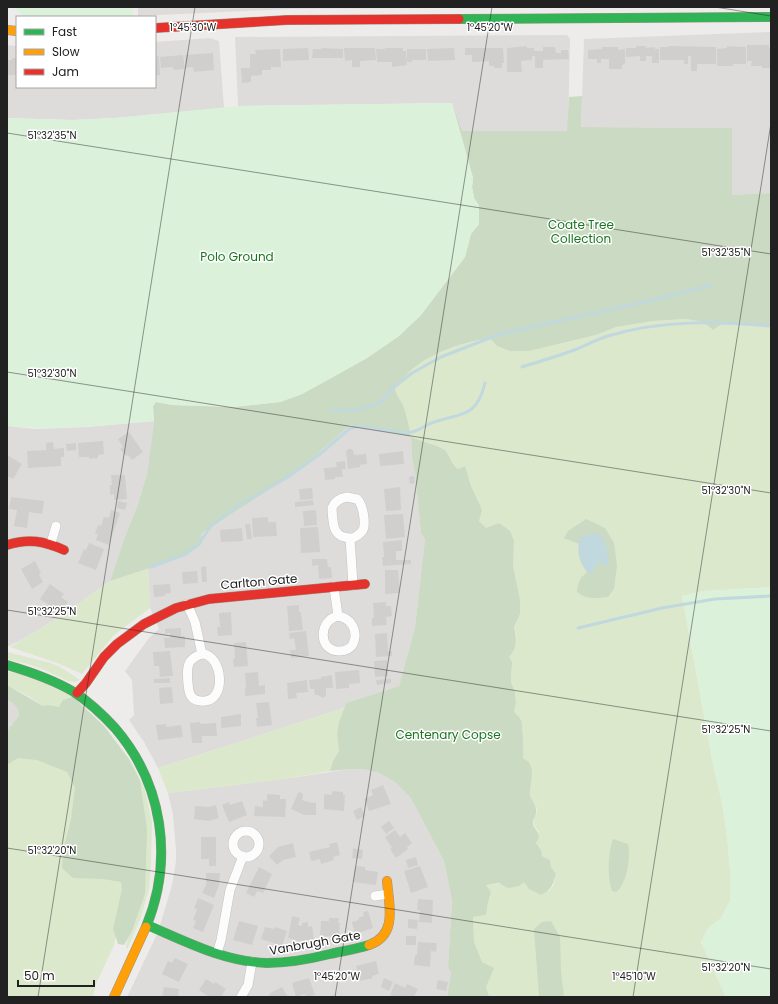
<svg xmlns="http://www.w3.org/2000/svg" width="778" height="1004" viewBox="0 0 778 1004" font-family="Poppins,sans-serif">
<style>
.residential{fill:#dedcdb}
.grass{fill:#dbe8cc}
.forest{fill:#cbdac2}
.park{fill:#dbf1da}
.water{fill:#c0d8de}
.lines{fill:none;stroke-linecap:round;stroke-linejoin:round}
.stream{stroke:#c0d8de;stroke-width:3}
.building{fill:#d1cfcd}
.street-casing{stroke:#c4c3c2;stroke-width:10}
.fast-casing{stroke:#959683;stroke-width:10}
.slow-casing{stroke:#959683;stroke-width:10}
.jam-casing{stroke:#959683;stroke-width:10}
.street{stroke:#fcfcfc;stroke-width:9}
.fast{stroke:#30b455;stroke-width:9}
.slow{stroke:#ff9f0a;stroke-width:9}
.jam{stroke:#e5322d;stroke-width:9}
.ticks{fill:none;stroke:#212121;stroke-width:1;stroke-opacity:0.45}
.labels{text-anchor:middle;stroke-width:3;stroke-linejoin:round;paint-order:stroke}
.park-label{font-size:12px;fill:#17761e;stroke:#fff}
.street-label{font-size:12px;fill:#212121;stroke:#fff}
.ticks-label{font-size:10px;text-anchor:middle;fill:#212121;stroke:#fff;stroke-width:3;stroke-linejoin:round;paint-order:stroke}
</style>
<rect width="100%" height="100%" fill="#eeecea"/>
<path class="residential" d="M138,7H578L290,9L138,16Z
M771,32V193L732,195V128L581,127L584,39Z
M567,35L570,39L568,131H461L452,103L238,106L235,37Z
M210,38L219,41L224,108L115,118L72,120L7,118V45L17,46V87H155V42Z
M154,421L147,474L138,504L123,542L110,581L61,616L23,639L7,647V426L35,429L88,427Z
M350,425L411,437L412,459L415,472L421,533L425,539L415,627L399,686L346,703L344,708L158,768L144,742L129,720L134,715L132,680L125,671L149,638L159,629L150,608L148,568L174,560L201,534L275,486L306,464Z
M7,700L14,703L17,707L19,715L16,722L11,724L7,731Z
M350,769H363L379,773L395,782L411,797L444,861L452,901L448,967L451,973L447,997H127L158,932L172,885L176,861V850L173,815L168,793L284,779Z"/>
<path class="grass" d="M686,319L703,322L713,330L722,324L771,326V587L703,591L682,596L712,759L723,808L728,845L730,871V901L721,918L708,928L701,942L726,997H489L486,987L493,968L482,962L474,942L473,917L486,915L488,901L491,896L486,885L524,882L549,891L554,885L556,874L551,867L550,860L541,856V850L536,843L539,832C527,818 540,818 536,806C535,803 532,801 531,798C528,791 530,782 532,776L523,758C524,755 523,724 521,720C520,717 516,714 514,713L516,703L515,692L511,682L512,671L509,657L517,636L514,627L520,614V599L513,566L514,541L499,523L486,529L479,521L471,486L465,466L458,469C452,465 450,456 445,450C439,446 418,440 411,437C409,426 407,416 403,405C400,399 396,395 395,388C402,379 410,370 419,364C437,351 468,341 490,338L497,346L510,351H529L596,335L616,327L653,321Z
M148,568L150,608L114,635L82,674L60,664L10,647L61,616L110,581Z
M7,652L51,663L60,667L80,680L75,682L68,681L45,670L28,664L7,659Z
M7,672L18,673L37,679L73,697L104,726L129,759L145,790L152,822L151,863L149,889L141,917L127,950L126,946L138,901L56,715L30,697L7,685Z
M344,708L339,722L337,734L339,751L333,761L330,771L284,779L168,793L158,768Z
M47,725L129,881L114,945L96,984L93,997H7V765L18,758Z"/>
<path class="forest" d="M582,96L581,127L732,128V195L771,193V326L722,324L713,330L703,322L686,319L653,321L616,327L596,335L529,351H510L497,346L490,338C468,341 437,351 419,364C410,370 402,379 395,388C396,395 400,399 403,405C407,416 409,426 411,437C418,440 439,446 445,450C450,456 452,465 458,469L465,466L471,486L482,510L479,521L486,528L499,523L510,531L514,541L513,566L520,599V614L514,627C517,638 517,649 509,657L512,662L511,682L515,692L516,703L514,712C516,714 520,717 521,720C523,724 524,755 523,758C527,761 530,762 531,767C534,776 529,785 530,795C532,802 537,805 536,812C536,816 534,818 533,821C532,831 544,831 536,843L541,850L542,856L550,860L551,867L556,874C553,885 551,890 541,895L529,889L524,882L519,886L508,888L499,883L486,885C493,894 491,892 488,902C487,906 487,911 486,915L473,917L474,942L482,962L494,968L486,987L489,996L447,997L451,973L448,967L452,901L444,861L411,798L395,782L379,773L363,769H350L330,771L333,761L339,751L337,734L339,722L346,703L399,686L415,627L425,539L421,533L415,472L412,459L411,437L350,425L306,464L275,486L201,534L202,544L174,560L110,581L123,542L138,504L147,474L154,421L153,406L156,402L173,405L234,407L280,402L302,394L333,377L367,358L399,336L421,315L465,257L471,234L479,224L472,187L473,178L452,103L462,131H567L569,97Z
M586,519L605,528L614,543L617,566L614,589L608,597C597,598 587,600 577,592C578,582 580,578 587,572L580,560L579,544L564,538L568,531Z
M7,685L43,706L48,705L59,707L63,700L73,697L104,726L129,759L140,780L147,829L145,894L132,931L124,945L118,944L113,929L122,889L121,882L103,879L73,878L62,868L63,851L71,819L75,788L67,772L37,760L18,758L7,765C7,758 5,736 8,730C10,724 16,722 19,715C18,707 15,703 7,700Z
M613,839L628,844C631,855 627,885 616,892L612,891C607,877 608,853 613,839Z
M551,921L560,937L561,971L564,997H539L534,929L542,922Z"/>
<path class="park" d="M16,7H133V16L24,17L16,9Z
M452,103L473,178L472,187L474,198L479,205V224L471,234L465,257L421,315L399,336L367,358L333,377L302,394L280,402L234,407L173,405L156,402L153,406L154,421C105,425 57,431 7,426V118L72,120L115,118L238,106Z
M771,587V997H726L701,942L708,928L721,918L730,901V871L728,845L723,808L712,759L682,596L703,591Z"/>
<path class="water" d="M590,534C592,534 594,533 597,534C606,536 609,558 609,566H606L603,563L600,562L591,573L587,572C580,563 575,548 581,537Z"/>
<g class="lines">
<path class="stream" d="M522,367C540,361 559,356 577,349C587,345 597,339 608,336C660,320 717,321 771,326
M331,411L360,409L380,403L393,388L412,373L441,357L500,334L649,301L712,285
M151,567L186,554L198,545L211,526L236,507L288,477L319,455L349,429L357,426L406,433C415,433 421,428 429,424C458,412 476,421 485,383
M578,628L662,608L715,599L771,596"/>
</g>
<path class="building" d="M747,45H769V48H771V68H762V66H751L752,61H747Z
M527,46V48H534V51H543V47H555L556,53H561V50H568L569,59L543,60V68H535V56H532V60L521,61L522,72H507V48Z
M636,46H646V48L655,47V49H659V63H652V56H646V61H640V56L626,57V48H636Z
M668,46L716,47V64H697V71H691V56H688V64H684V60H660V47H668Z
M727,46L746,47V64H733V66H717V49L727,48Z
M602,47H618V50L625,49V64L622,65V69H609V59H601V63H597V59H588V50L602,49Z
M308,48L309,60L283,61V49Z
M322,48L343,49V58H312L313,49H321Z
M344,48H375L376,60L360,61V67H352V60L345,61Z
M385,48H403V51H406L407,65L392,67V62H377L376,49H385Z
M454,48L455,60L428,61L427,49Z
M465,48H503L504,63H502V68H494V66H489V61L472,62V55H465Z
M280,49L281,67H271V70H262V75L251,76V82L242,83L241,68H250V54H256L255,50Z
M407,49H426V60H412V62H407Z
M213,53L214,70L194,72L193,67L186,68L185,55Z
M183,55L185,69L174,70L173,67L161,68L160,57Z
M159,56L160,75H155V57Z
M12,58H17V75H7V60H12Z
M129,432L143,452L132,460L128,455L126,456L120,449L123,447L118,439Z
M103,441L104,454L98,455V458L89,459V457H79L78,443Z
M53,442L54,449L64,448V457H61V466L28,468L27,451L46,450V443Z
M76,443V450L67,451L66,444Z
M348,449H351L353,450L354,455L366,454L367,464L360,465V467L348,469L346,452Z
M403,451L404,464L380,466L379,454Z
M7,455L22,464L13,479L7,476Z
M345,461L346,469H342L343,477H335V479L325,480L324,468L337,467L336,462Z
M111,475H125L127,499L114,500V494L110,495V485H112Z
M414,476L415,483L410,484L409,477Z
M400,487L401,510L386,511L384,489Z
M312,488L313,499L300,500L299,489Z
M11,497L44,501L42,514L29,512L27,528L14,526L17,510L9,509Z
M313,500L314,505L295,507V502Z
M118,501L127,503L125,510L117,508Z
M111,510L120,513L109,545L96,540L98,534H95L98,525L101,526L104,517L109,518Z
M316,510L317,525L304,526L303,511Z
M403,514L405,537L386,539L384,515Z
M268,517V522H276L277,536L253,537L252,518Z
M245,524H250L252,539H247Z
M318,527L320,552L301,553L300,528Z
M242,528L243,541L221,542L220,530Z
M402,540V551H396V560H411V564L383,566L382,557H384L383,542Z
M89,543L104,549L96,570L78,563L84,549L86,550Z
M312,559H327L328,567H331L332,578L319,579L318,565L312,566Z
M35,561L41,573L39,574L43,582L32,589L21,569Z
M206,566L207,582H202L201,567Z
M385,570H398L400,593L385,594Z
M197,571L198,583L183,584L182,572Z
M50,584L64,594L61,597L68,602L60,613L40,599Z
M170,584L171,593L165,594V596L154,597L153,585Z
M386,602V606H391L392,616L386,617L387,625L372,626V618H374L373,603Z
M299,605V612H301L303,630L289,631L287,606Z
M231,612L232,635L218,636L217,627H220L219,613Z
M181,628V636H185V647L165,648L164,638H170V633L165,634V629Z
M306,631L309,656L291,658L290,650H296L294,638L290,639L289,633Z
M387,633L388,651H392V656L376,657L375,634Z
M246,642L248,666L234,667L233,659L235,658L234,643Z
M170,651L173,676L160,677L159,666H154L153,652Z
M387,660L388,676L375,677L374,661Z
M359,670L360,683L349,684V688L336,689L335,672Z
M258,672L259,686L265,685V694L245,696V689L246,688L245,673Z
M332,675L333,688H326V696L323,698L318,695H315L314,689H310L309,680L321,679V677Z
M170,678V683H154V679Z
M391,679V683L377,685L376,680Z
M307,680L308,692L296,693L297,698L288,699L287,683Z
M172,687L173,703L160,704L159,688Z
M269,702L272,725L257,727L256,718H258L256,703Z
M241,714V726L221,728V717Z
M200,722V724L216,723L217,736H202V743H192L190,723Z
M166,724V727L181,725L183,737L158,740L156,725Z
M383,785L391,804L369,811L364,799L373,795L371,790Z
M332,791L343,792V795H345L344,811L324,809V794L332,795Z
M300,792L303,794L302,800L308,802L316,803V815H304L291,809L298,793Z
M267,794L280,795V799H286L285,817L254,816L255,806L263,807V800L267,801Z
M242,801L247,815L229,822L222,805L229,802L230,805Z
M216,805L219,818L209,821L194,819L195,806L209,807Z
M361,807L365,816L357,820L353,811Z
M389,821L394,828L386,834L381,827Z
M395,830L400,837L405,833L412,843L407,847L408,849L396,858L390,849L392,848L385,837Z
M201,837H216V866H209V859H201Z
M337,842L340,855L333,857L334,860L321,864L320,859L311,861L309,852L330,847L329,844Z
M293,843L296,857L283,860L277,865L269,856L278,847Z
M353,848L363,850L362,859L352,858Z
M416,857L418,865L408,868L406,860Z
M355,866L365,867V870L378,872L376,885L353,882Z
M420,866L428,887L411,893L404,871Z
M259,867L272,874L263,893L257,891L254,897L246,893Z
M206,873H220L219,885L214,898L202,893L206,885Z
M198,898L214,905L203,932L193,928L196,921L193,920L197,909L194,908Z
M418,899L433,900L432,923L419,922L420,910H417Z
M368,911L373,928L355,934L352,922L359,920L358,918L364,916L363,912Z
M292,916L300,918L298,925L302,926V923L308,922V927L312,926L314,939L299,941L288,938Z
M329,918H339L338,923H340L339,937L320,936L321,921H329Z
M408,919L418,920L417,929L408,928Z
M239,921L258,926L252,945L233,940Z
M265,927L274,929L275,927L287,931L282,946L261,939Z
M406,936H416V945H406Z
M418,942L437,943L436,952L431,951L430,967L414,965L415,955H417Z
M175,958L188,964L179,982L162,974L168,961L172,963Z
M376,961L379,974L372,976L373,978L360,981L356,966Z
M309,978L315,995L306,997L305,994L296,997L292,983Z
M384,978L393,982L389,991L381,987Z
M206,979L214,984L215,982L226,989L222,995L225,997H209L199,990Z
M438,980L448,982L446,991L436,989Z
M395,983L405,988L407,984L418,989L414,997H395L390,995Z
M164,987L179,989L178,997H162Z
M282,987L288,997H268L270,993Z"/>
<g class="lines">
<defs>
<path id="street" d="M347,497L357,499C363,504 366,523 363,530C361,533 357,536 353,538C332,539 333,524 332,508C335,501 340,498 347,497Z
M350,538L353,585
M51,543L56,526
M334,587L338,616
M187,604L195,622L202,654
M338,616C351,618 359,631 353,644C350,649 346,651 340,651C318,652 318,620 338,616Z
M202,654C223,654 228,704 201,701C197,701 193,699 191,696C188,692 189,688 188,684C187,670 185,659 202,654Z
M233 844a13 13 0 1 1 26 0a13 13 0 1 1-26 0Z
M375,896L388,894
M217,953L221,940L230,890L243,856
M241,997L248,985L252,962"/>
<path id="fast" d="M459,19L771,17
M7,665C31,672 52,679 74,692C89,702 103,715 115,728C163,784 174,859 146,927
M147,925C185,941 224,962 267,963C288,963 310,959 330,954C343,951 357,949 369,945"/>
<path id="slow" d="M7,30L17,31
M369,945C398,935 389,905 387,881
M114,997L146,927"/>
<path id="jam" d="M155,28L287,20L459,19
M7,545C28,538 44,541 64,550
M77,693L86,683L104,657L117,644L144,624L176,608L209,599L365,584"/>
</defs>
<use href="#street" class="street-casing"/>
<use href="#fast" class="fast-casing"/>
<use href="#slow" class="slow-casing"/>
<use href="#jam" class="jam-casing"/>
<use href="#street" class="street"/>
<use href="#fast" class="fast"/>
<use href="#slow" class="slow"/>
<use href="#jam" class="jam"/>
</g>
<path class="ticks" d="M715,7L771,16M7,133L771,254M7,372L771,493M7,610L771,731M7,848L771,969M38,997L195,7M335,997L492,7M633,997L771,123"/>
<g class="labels">
<g class="park-label">
<text x="581" y="229">Coate Tree<tspan x="581" dy="14">Collection</tspan></text>
<text x="237" y="261">Polo Ground</text>
<text x="448" y="739">Centenary Copse</text>
</g>
<g class="street-label">
<text transform="translate(259 582) rotate(-5)" y="4">Carlton Gate</text>
<text transform="translate(315 943) rotate(-10)" y="4">Vanbrugh Gate</text>
</g>
</g>
<g class="ticks-label">
<text x="193" y="31">1°45'30"W</text>
<text x="490" y="31">1°45'20"W</text>
<text x="52" y="139">51°32'35"N</text>
<text x="726" y="256">51°32'35"N</text>
<text x="52" y="377">51°32'30"N</text>
<text x="726" y="494">51°32'30"N</text>
<text x="52" y="615">51°32'25"N</text>
<text x="726" y="733">51°32'25"N</text>
<text x="52" y="854">51°32'20"N</text>
<text x="726" y="971">51°32'20"N</text>
<text x="337" y="980">1°45'20"W</text>
<text x="634" y="980">1°45'10"W</text>
</g>
<rect width="778" height="1004" fill="none" stroke="#212121" stroke-width="16"/>
<rect x="16" y="16" width="140" height="72" fill="#ffffff" stroke="#a6a6a6"/>
<rect x="24" y="29" width="20" height="6" fill="#30b455" stroke="#a6a6a6"/>
<text x="52" y="36" font-size="12" fill="#212121">Fast</text>
<rect x="24" y="49" width="20" height="6" fill="#ff9f0a" stroke="#a6a6a6"/>
<text x="52" y="56" font-size="12" fill="#212121">Slow</text>
<rect x="24" y="69" width="20" height="6" fill="#e5322d" stroke="#a6a6a6"/>
<text x="52" y="76" font-size="12" fill="#212121">Jam</text>
<path d="M18 980v6h76v-6" fill="none" stroke="#212121" stroke-width="2"/>
<text x="24" y="980" font-size="12" fill="#212121" stroke="#ffffff" stroke-width="3" paint-order="stroke">50 m</text>
</svg>
